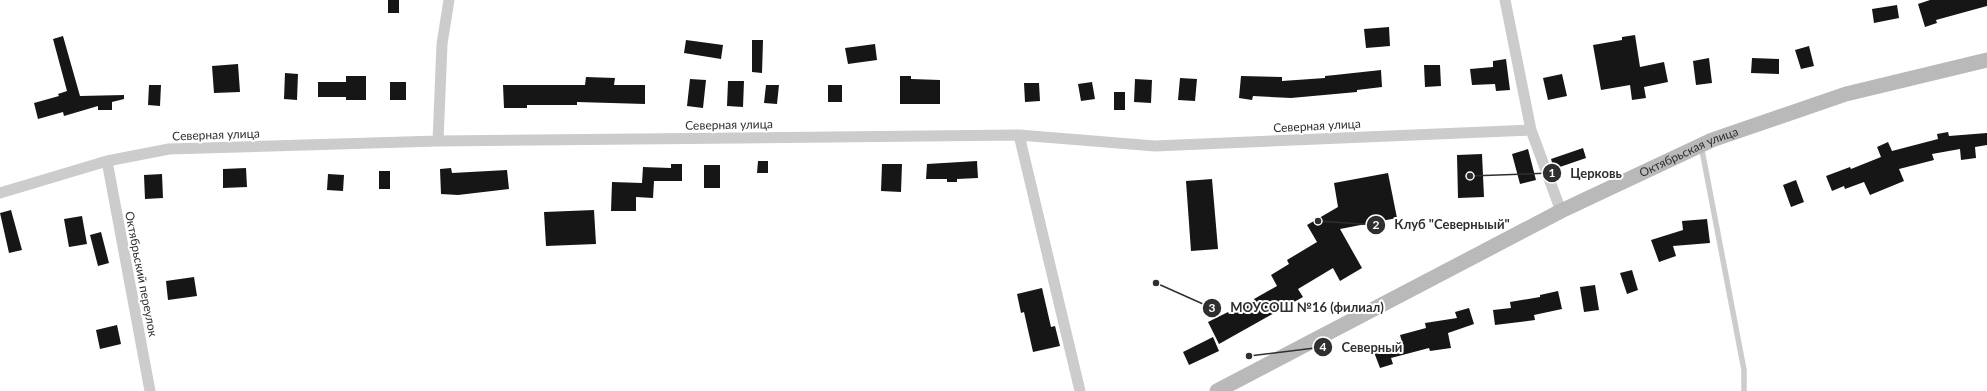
<svg xmlns="http://www.w3.org/2000/svg" width="1987" height="391" viewBox="0 0 1987 391" font-family="Lato,sans-serif">
<style>
.building{fill:#161616}
.lines{fill:none;stroke-linecap:round;stroke-linejoin:round}
.lane{stroke:#ccc;stroke-width:5.5}
.street{stroke:#ccc;stroke-width:11}
.secondary{stroke:#b9b9b9;stroke-width:15}
.labels{text-anchor:middle;stroke-width:4;stroke-linejoin:round;paint-order:stroke}
.street-label{font-size:12px;fill:#2f2f2f;stroke:#fff}
.leader{fill:none;stroke:#2f2f2f;stroke-width:1.5}
.callout-dot{fill:#2f2f2f;stroke:#fff;stroke-width:1.5}
.mark-label{font-size:12px;text-anchor:middle;font-weight:bold;fill:#fff}
.callout-label{font-size:13px;text-anchor:middle;font-weight:bold;fill:#2f2f2f;stroke:#fff;stroke-width:4;stroke-linejoin:round;paint-order:stroke}
</style>
<rect width="100%" height="100%" fill="#fff"/>
<path class="building" d="M388,0H399V13H388Z
M1930,0H1987V6L1936,20L1937,23L1925,27L1918,4Z
M1897,5L1899,18L1874,23L1872,9Z
M1389,27L1390,46L1366,48L1364,29Z
M1635,35L1640,67L1664,62L1668,82L1644,87L1646,98L1632,100L1630,85L1601,90L1593,45L1622,40V37Z
M63,36L80,96L124,95V99L112,102V110H98V106L64,116L63,112L38,119L34,103L59,96L58,94L67,91L53,39Z
M686,40L723,45L721,59L684,53Z
M752,40H763L762,73L752,72Z
M875,44L877,60L848,64L845,48Z
M1809,46L1814,66L1801,69L1795,50Z
M1709,58L1712,83L1696,85L1693,61Z
M1752,58L1779,59V74L1751,73Z
M1506,59L1510,90L1496,91L1495,84L1472,85L1470,69L1493,67V61Z
M238,64L240,92L214,93L212,66Z
M1424,65H1440L1441,86L1425,87Z
M1381,70L1382,87L1357,90V92L1291,98L1253,96L1252,100L1239,98L1241,76L1282,77V81L1325,78V76L1335,75Z
M285,73L298,74L297,100L284,99Z
M1562,74L1567,96L1548,100L1543,78Z
M346,76H366V100H346V97H318V82H346Z
M900,76H911V79L940,80V104H900Z
M586,77L615,78L614,85H645V104L577,102V105H527V108H504L503,85H585Z
M1180,78L1197,79L1195,101L1178,100Z
M690,79L706,80L703,108L687,106Z
M1135,79L1152,80L1151,103L1134,102Z
M728,81H744L743,107L727,106Z
M390,82H406V100H390Z
M1092,82L1095,99L1081,101L1078,84Z
M1024,83H1039L1040,101L1025,102Z
M149,85H161L160,106L148,105Z
M766,85H779L777,104L764,103Z
M828,85H842V102H828Z
M1114,92H1125V110H1114Z
M1948,132L1949,136L1987,133V145L1975,147L1976,158L1961,160L1960,149L1932,154L1934,160L1899,169L1904,181L1870,195L1864,182L1845,189L1844,186L1832,191L1826,176L1850,167L1851,169L1881,157L1877,147L1888,142L1892,151L1938,139L1937,134Z
M1583,148L1586,158L1554,169L1551,159Z
M1528,149L1536,180L1520,184L1512,154Z
M1482,154L1484,197L1458,198L1457,155Z
M758,161H768V173H757Z
M977,161L978,178L957,179V182H947V179H926L927,164Z
M671,164H682V181H654L653,198L636,197V211H611L612,182L642,183L643,167L671,168Z
M882,164H902L901,192L881,191Z
M704,165H720V188H704Z
M246,168L247,187L223,188V169Z
M451,168L452,173L507,170L509,189L458,195L441,194L440,169Z
M379,171H390V189H379Z
M1388,173L1397,218L1340,229L1362,268L1340,281L1333,268L1298,289L1303,297L1219,344L1208,322L1228,312L1229,314L1255,301L1254,299L1277,286L1271,275L1289,264L1287,260L1317,242L1307,225L1338,207L1334,183Z
M162,174L163,198L145,199L144,175Z
M328,174L344,175L343,191L327,190Z
M1212,179L1218,249L1191,251L1186,181Z
M1796,180L1804,202L1791,207L1783,185Z
M11,210L22,250L9,253L0,213Z
M594,210L596,244L546,246L544,212Z
M82,216L87,244L69,247L64,219Z
M1707,219L1710,243L1673,246L1676,256L1659,262L1651,240L1683,230L1682,221Z
M101,232L109,263L98,266L90,235Z
M1632,270L1638,290L1627,294L1620,273Z
M194,277L197,296L168,300L166,281Z
M1595,285L1599,310L1584,312L1580,287Z
M1042,288L1051,327L1055,326L1060,346L1033,352L1024,312L1021,313L1017,294Z
M1558,291L1562,309L1534,315L1535,320L1495,325L1493,310L1511,308L1510,302L1540,297V295Z
M1469,308L1474,324L1448,333L1451,348L1430,351L1429,348L1391,358L1393,364L1380,368L1374,352L1402,342L1400,335L1426,328L1425,323L1457,318L1455,312Z
M117,325L121,344L100,349L96,330Z
M1213,337L1219,351L1189,365L1183,352Z"/>
<g class="lines">
<path class="lane" d="M1701,145L1744,370V391"/>
<path class="street" d="M1505,0L1531,130
M1019,135L1080,391
M438,141L442,44L449,0
M107,161L150,391
M0,193L107,161L169,149L438,141L1019,135L1155,146L1531,130L1561,211"/>
<path class="secondary" id="s1" d="M1217,391L1561,211L1712,140L1846,94L1987,60"/>
</g>
<g class="labels">
<g class="street-label">
<text transform="translate(729 125) rotate(-1)" y="4">Северная улица</text>
<text transform="translate(1317 126) rotate(-3)" y="4">Северная улица</text>
<text transform="translate(216 135) rotate(-2)" y="4">Северная улица</text>
<text dy="4" stroke="none"><textPath href="#s1" startOffset="529">Октябрьская улица</textPath></text>
<text transform="translate(141 274) rotate(79)" y="4">Октябрьский переулок</text>
</g>
</g>
<path class="leader" d="M1470 176L1552 173M1318 221L1376 225M1156 283L1212 308M1249 356L1323 347"/>
<g class="callout-dot">
<circle cx="1470" cy="176" r="4"/>
<circle cx="1318" cy="221" r="4"/>
<circle cx="1156" cy="283" r="4"/>
<circle cx="1249" cy="356" r="4"/>
<circle cx="1552" cy="173" r="10"/>
<circle cx="1376" cy="225" r="10"/>
<circle cx="1212" cy="308" r="10"/>
<circle cx="1323" cy="347" r="10"/>
</g>
<g class="mark-label">
<text x="1552" y="177">1</text>
<text x="1376" y="229">2</text>
<text x="1212" y="312">3</text>
<text x="1323" y="351">4</text>
</g>
<g class="callout-label">
<text x="1596" y="178">Церковь</text>
<text x="1452" y="229">Клуб "Северныый"</text>
<text x="1307" y="312">МОУСОШ №16 (филиал)</text>
<text x="1372" y="352">Северный</text>
</g>
</svg>
